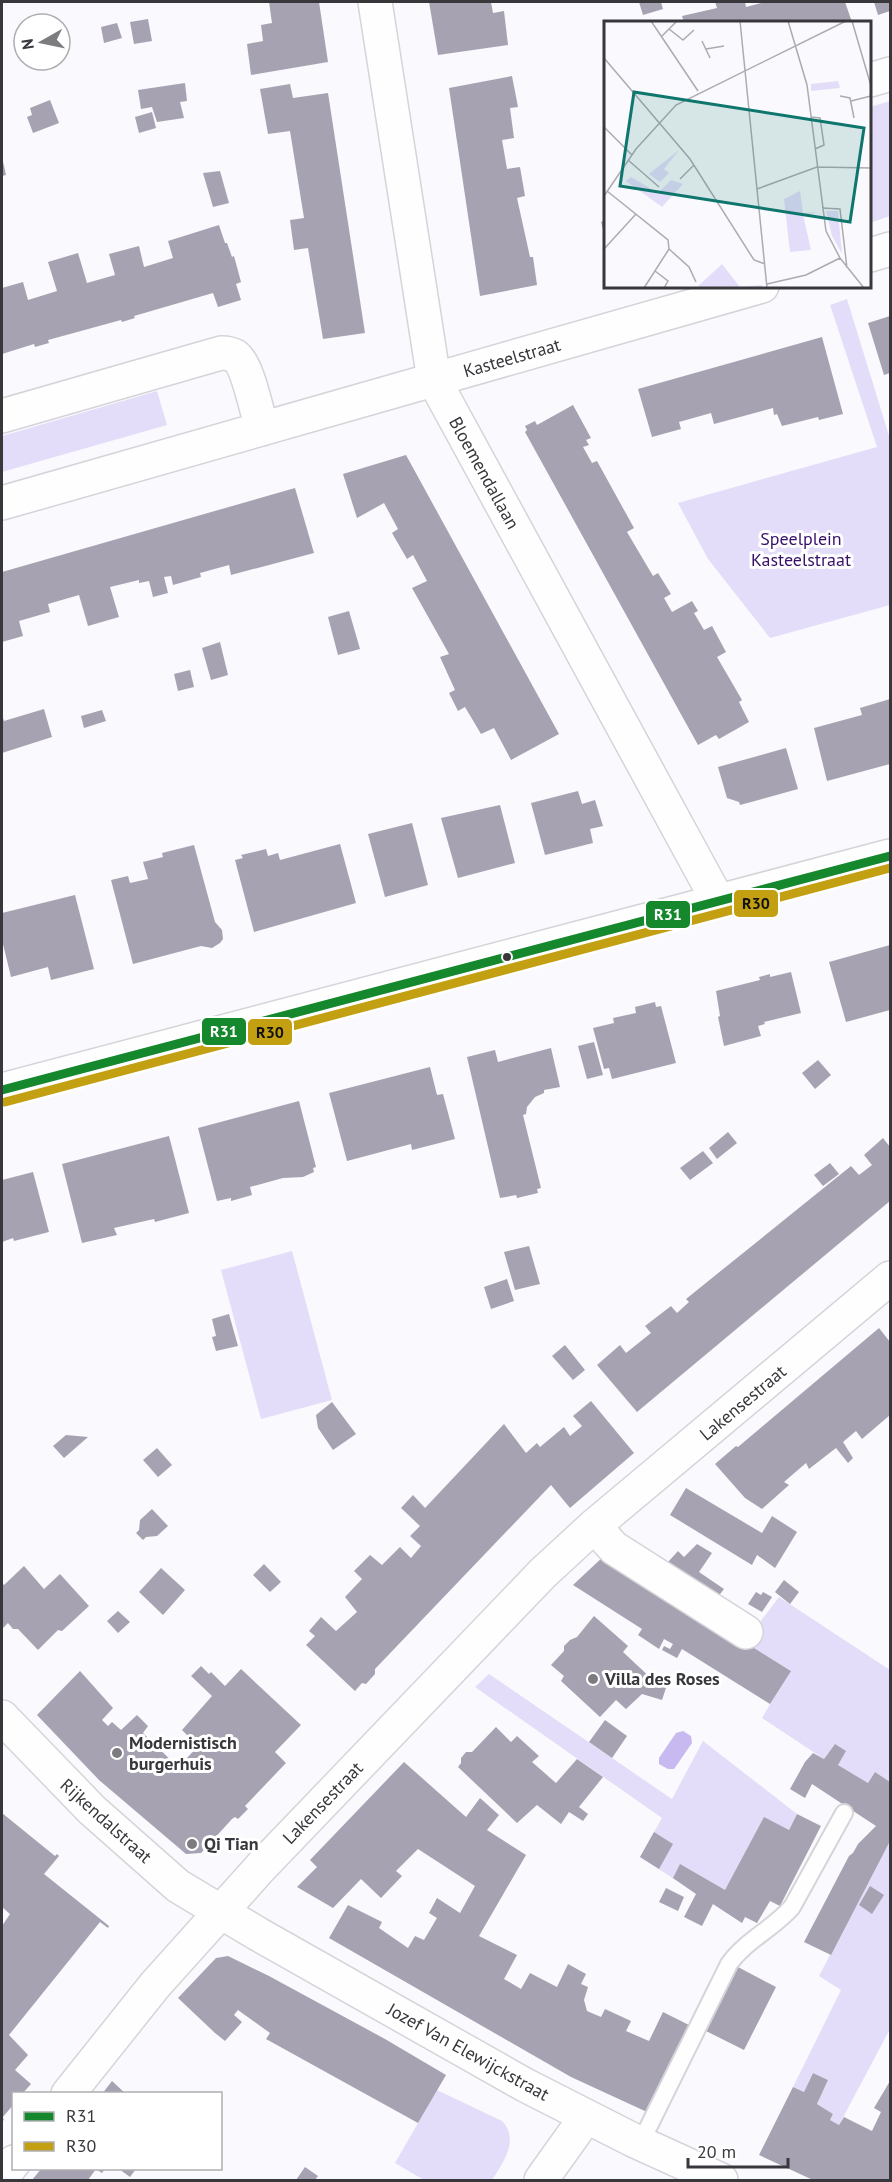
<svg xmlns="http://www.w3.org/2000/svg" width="892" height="2182" viewBox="0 0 892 2182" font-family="'PT Sans',sans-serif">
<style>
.green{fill:#e4ddf9}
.water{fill:#c8b9f0}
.building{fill:#a7a2b1}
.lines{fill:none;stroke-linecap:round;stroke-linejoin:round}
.lane-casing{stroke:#d5d4d9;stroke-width:20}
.street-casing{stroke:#d5d4d9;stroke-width:36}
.lane{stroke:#fefeff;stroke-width:16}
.street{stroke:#fefeff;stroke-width:33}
.bus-1-casing{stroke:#fff;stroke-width:14}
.bus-2-casing{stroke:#fff;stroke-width:14}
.bus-1{stroke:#15882e;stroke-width:9}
.bus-2{stroke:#c39f12;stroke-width:9}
.bus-dot{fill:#38373c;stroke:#fff;stroke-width:2}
.poi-dot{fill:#7c7b80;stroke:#fff;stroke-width:2}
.labels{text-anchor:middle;stroke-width:6;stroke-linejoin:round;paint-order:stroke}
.street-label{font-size:18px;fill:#38373c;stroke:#fff}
.park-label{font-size:18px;fill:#371069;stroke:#fff}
.poi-label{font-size:18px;font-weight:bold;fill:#38373c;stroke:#fff;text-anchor:start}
.inset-road{fill:none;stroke:#acabb0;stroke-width:1.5}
.view{fill:#0f766e;fill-opacity:0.15;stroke:#0f766e;stroke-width:3}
.inset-edge{fill:none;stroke:#38373c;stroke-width:3}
.line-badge{stroke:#fff;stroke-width:2}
.badge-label{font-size:16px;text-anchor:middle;font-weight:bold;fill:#fff}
.pale-badge-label{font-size:16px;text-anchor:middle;font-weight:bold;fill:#111}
</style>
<rect width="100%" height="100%" fill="#faf9fd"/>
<path class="green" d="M890,101V216L870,223V107Z
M847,299L890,439V605L770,638L708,559L678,503L877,447L830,305Z
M157,391L167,425L2,472V436Z
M292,1251L332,1400L261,1419L221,1270Z
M779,1597L890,1670V1782L875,1772L868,1783L838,1765L845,1751L834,1745L824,1759L762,1718L790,1670L747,1644L754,1630Z
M489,1674L672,1799L703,1741L797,1814L742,1923L640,1857L662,1818L475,1687Z
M890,1841V2029L839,2125L830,2120L833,2114L817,2104L828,2080L813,2073L804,2092L793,2087L841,1990L819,1976Z
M437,2090L502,2121C520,2140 503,2163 492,2180H424L395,2163Z"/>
<path class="water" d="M683,1731L691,1736L692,1743L674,1769H668L659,1764V1758L676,1733Z"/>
<path class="building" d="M269,2H319L328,62L251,75L247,44L263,41L261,25L272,23Z
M429,2H491L493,13L504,11L508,45L438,55Z
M639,2H661L663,9L643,15Z
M715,2H745L746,7L765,2H845L852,22H684L682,16L717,8Z
M874,2H890V11L878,15Z
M148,19L152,41L134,44L130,22Z
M117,23L122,38L104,43L101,27Z
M512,76L518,107L510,108L514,138L502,140L507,169L520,167L525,196L517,198L530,257H533L537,285L480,296L449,88Z
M185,83L187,101L180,102L184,118L157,122L152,107L141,109L138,90Z
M290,84L293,98L328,93L365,333L323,339L308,248L294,250L290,220L304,218L290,131L268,134L260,89Z
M50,100L59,123L33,133L27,117L32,115L30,108Z
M152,112L156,128L139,133L135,117Z
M2,157L6,175L2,176Z
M220,171L229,203L213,207L203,173Z
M606,220V236L605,237L601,222Z
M219,225L225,243H227L232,257L234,256L241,282L236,284L241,300L218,307L213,293L134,316L135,318L122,322L121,320L48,340L49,343L35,347L34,344L2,354V288L23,282L28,300L57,291L48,262L78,253L87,283L115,275L109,254L139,246L144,267L173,258L168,241Z
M890,316V373L884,375L868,323Z
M822,337L843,414L819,420L818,417L782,426L777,414L774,415L773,408L714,424L711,413L679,422L681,429L652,437L638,389Z
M573,405L591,438L586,440L589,445L583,447L592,463L597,461L634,528L627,532L653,576L658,573L671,594L664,598L672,612L692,601L698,611L694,613L704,630L712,626L726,652L717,657L742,700L739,702L749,722L719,739L716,735L698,745L525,432L527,430L525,426L535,421L537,425Z
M406,455L559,734L511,760L494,728L481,734L465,707L458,711L449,693L455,690L440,657L449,654L412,588L427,581L413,555L407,559L392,533L398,529L384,503L357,518L343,474Z
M295,488L314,553L231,575L229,565L200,573L201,577L173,585L171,576L164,577L168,593L153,597L149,581L139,583V580L110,587L119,617L88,626L79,595L48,604L50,612L19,621L23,636L2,642V572Z
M349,611L360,649L338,655L328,617Z
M220,642L228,675L211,680L202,648Z
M190,670L194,687L178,691L174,674Z
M890,699V764L827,781L814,728L862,715L860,708Z
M44,709L52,737L2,753V715L4,721Z
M102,710L106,721L84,728L81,716Z
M786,748L798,789L740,805L739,802L727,798L718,767Z
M578,791L582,804L595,800L603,826L590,829L593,843L545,855L531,803Z
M500,805L515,863L458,878L441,818Z
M412,823L428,885L385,897L368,834Z
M340,844L356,903L254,932L235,860L243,858L241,855L266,849L268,856L278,853L280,860Z
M194,845L215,922L222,930L223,939L220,943L212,948L201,946L133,964L111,880L128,876L130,883L148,879L143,862L163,857L162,853Z
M75,895L94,969L51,980L48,967L11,977L2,940V913Z
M890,945V1010L846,1022L829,962Z
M791,972L801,1013L764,1022L765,1024L758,1026L761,1036L724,1046L718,1017L720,1016L716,991L760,980L759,977L770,974V977Z
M655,1002L656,1007L661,1006L676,1063L612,1079L609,1068L604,1069L593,1028L614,1023L613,1018L636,1013L635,1007Z
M594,1042L603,1075L587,1079L578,1046Z
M551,1048L560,1087L544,1090V1093L535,1097L527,1107L526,1114L523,1115L541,1188L537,1189L538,1193L517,1198L516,1195L500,1198L467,1057L495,1050L498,1062Z
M818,1060L831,1075L815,1089L802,1073Z
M430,1067L437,1095L443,1094L455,1139L412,1150L411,1144L347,1161L329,1093Z
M299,1101L316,1167L313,1168L314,1172L303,1177L283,1178L250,1187L252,1195L231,1201V1198L217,1201L198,1128Z
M728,1132L737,1143L717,1159L709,1148Z
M169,1136L189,1213L155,1222L154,1219L114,1228L117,1235L82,1243L62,1164Z
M883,1138L890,1147V1201L637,1412L597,1365L620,1345L626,1353L651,1333L645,1326L671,1306L677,1313L689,1302L686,1299L851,1166L859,1175L872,1165L864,1155Z
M703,1151L713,1163L690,1180L680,1168Z
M830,1163L839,1174L823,1186L814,1175Z
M33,1172L49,1232L14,1241L13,1238L2,1242V1180Z
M529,1246L540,1284L515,1290L504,1252Z
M507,1279L514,1301L491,1309L484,1287Z
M229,1314L238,1346L216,1351L212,1337L216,1336L212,1319Z
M879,1328L890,1342V1415L862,1439L856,1431L843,1442L853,1458L848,1463L836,1448L809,1469L806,1463L784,1482L789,1485L762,1509L745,1498L715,1464L736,1446L738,1447Z
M565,1345L585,1370L573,1380L552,1356Z
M591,1401L634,1453L570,1508L551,1485L375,1669V1674L366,1684L362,1683L355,1691L306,1645L315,1636L309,1631L321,1617L336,1631L357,1612L345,1597L362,1579L354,1571L370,1555L382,1565L400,1547L411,1558L421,1546L410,1536L420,1526L401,1508L413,1495L425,1508L504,1424L526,1453L537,1443L540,1447L564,1427L570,1436L582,1426L573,1416Z
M332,1402L356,1434L333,1450L318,1428L316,1415Z
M66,1435L88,1437L64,1458L53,1446Z
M157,1448L172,1465L158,1477L143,1460Z
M686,1488L762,1533L772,1516L797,1532L775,1568L757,1555L752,1565L670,1515Z
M152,1509L168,1526L157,1536L146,1537L143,1540L136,1533L139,1530L140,1520Z
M697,1544L712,1553L699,1572L724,1589L713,1603L660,1571L678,1551L684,1557Z
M605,1555L791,1671L770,1704L682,1649L677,1658L662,1650L664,1646L670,1649L673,1644L664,1639L659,1649L638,1635L642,1629L573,1585Z
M264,1564L281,1582L270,1592L253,1575Z
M24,1566L44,1589L60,1574L89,1606L62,1631L58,1630L38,1650L18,1629H13L8,1623L2,1629V1583L4,1585Z
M161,1568L185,1590L163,1615L139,1592Z
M784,1580L799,1592L790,1604L775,1592Z
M756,1592L761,1595L763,1592L772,1597L762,1612L748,1604Z
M118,1611L130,1622L118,1633L107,1621Z
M594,1616L628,1646L623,1652L653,1680L667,1685L662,1700L642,1694L626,1709L616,1700L600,1717L561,1681L564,1676L551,1665L564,1651V1646L570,1640L577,1637Z
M201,1666L209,1674L211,1672L225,1686L241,1669L301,1725L275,1752L286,1763L245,1806L248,1809L238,1819L235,1817L232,1819L201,1853L186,1854L99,1780L37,1715L80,1671L113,1708L102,1720L108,1726L112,1722L121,1730L137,1715L148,1726L143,1733L184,1773L193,1764L187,1758L198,1746L182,1730L212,1696L191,1676Z
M605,1720L627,1736L612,1758L589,1742Z
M496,1727L511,1742L517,1736L539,1756L532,1762L556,1783L577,1759L603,1777L579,1807L588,1814L583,1821L569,1812L561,1824L537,1805L517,1823L458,1767L461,1763V1758L466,1752H472Z
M835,1744L846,1751L838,1765L868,1783L875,1772L890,1782V1841L831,1955L804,1942L849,1856L853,1853L858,1844L876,1826L812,1784L805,1798L790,1789L805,1762L813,1753L824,1759Z
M404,1762L466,1817L480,1798L499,1815L487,1830L526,1855L479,1936L517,1955L504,1979L521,1989L530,1973L557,1987L568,1964L586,1974L581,1984L588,1987L584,2000L587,2011L601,2017L605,2009L631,2021L626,2031L649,2041L663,2012L691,2026L647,2112L571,2077L329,1938L348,1905L382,1922L379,1928L408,1948L415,1936L424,1940L437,1918L429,1913L437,1898L460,1913L475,1886L418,1849L396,1871L402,1876L381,1898L361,1879L333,1908L297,1887L317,1867L310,1860Z
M2,1813L55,1856L57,1854L59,1856L44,1874L109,1926L108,1928L100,1922L9,2035L28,2055L15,2070L31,2084L22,2094H14V2104L2,2118L4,2119L2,2123V1926L10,1914L2,1907Z
M797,1814L821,1826L780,1906L770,1901L757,1923L745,1917L742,1923L713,1904L702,1926L684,1917L696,1894L673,1878L680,1864L725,1890L764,1817L789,1830Z
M654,1832L673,1844L659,1869L640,1857Z
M870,1886L884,1895L872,1914L859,1905Z
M666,1888L684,1897L678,1911L659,1902Z
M228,1956L269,1976L385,2039L446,2075L418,2123L266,2039L270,2033L238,2010L234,2015L242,2022L225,2041L215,2033L178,1998L216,1958Z
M736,1966L776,1987L744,2050L706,2031Z
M813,2073L828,2080L817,2104L833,2114L830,2120L839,2125L844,2117L872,2131L881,2112L874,2108L890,2081V2180H813L759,2155L793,2087L804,2092Z
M112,2081L126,2094H102Z
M305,2167L318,2176L315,2180H296Z
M41,2169H105L102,2173L96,2169L88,2180H32Z
M119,2169H136L130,2177Z"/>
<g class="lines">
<defs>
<path id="lane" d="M640,2144L729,1964C745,1941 774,1928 792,1907L844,1813"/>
<path id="street" d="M375,2L434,380L718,901
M870,80L890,74
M870,255L890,249
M2,416L221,353C226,353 230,353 235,356C248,365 257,413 262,429
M2,503L762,286
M2,1090L890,856
M594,1526L614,1548L746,1632
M2,1717L92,1810L178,1886L258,1934L525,2085L633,2140L721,2180
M68,2094L155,1985L260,1868L543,1573L594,1526L890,1278
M2,2177L14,2162
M541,2180L586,2117"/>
</defs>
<use href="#lane" class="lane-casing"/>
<use href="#street" class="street-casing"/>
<use href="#lane" class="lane"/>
<use href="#street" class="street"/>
<defs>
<path id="bus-1" d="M2,1090L890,856"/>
<path id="bus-2" d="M5,1102L890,868"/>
</defs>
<use href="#bus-1" class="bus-1-casing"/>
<use href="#bus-2" class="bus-2-casing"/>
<use href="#bus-1" class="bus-1"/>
<use href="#bus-2" class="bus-2"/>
</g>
<circle class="bus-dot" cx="507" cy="957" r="5"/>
<g class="poi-dot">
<circle cx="593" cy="1679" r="6"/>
<circle cx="117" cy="1753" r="6"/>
<circle cx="192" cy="1844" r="6"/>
</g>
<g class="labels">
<g class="street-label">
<text transform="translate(512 358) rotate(-16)" y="6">Kasteelstraat</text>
<text transform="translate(484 473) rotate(61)" y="6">Bloemendallaan</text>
<text transform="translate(743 1403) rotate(-40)" y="6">Lakensestraat</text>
<text transform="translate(323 1803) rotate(-46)" y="6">Lakensestraat</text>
<text transform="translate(106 1821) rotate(42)" y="6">Rijkendalstraat</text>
<text transform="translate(468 2052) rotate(29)" y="6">Jozef Van Elewijckstraat</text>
</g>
<g class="park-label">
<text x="801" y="545">Speelplein<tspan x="801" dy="21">Kasteelstraat</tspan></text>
</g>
<g class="poi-label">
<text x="605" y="1685">Villa des Roses</text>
<text x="129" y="1749">Modernistisch<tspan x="129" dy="21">burgerhuis</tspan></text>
<text x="204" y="1850">Qi Tian</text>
</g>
</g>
<g transform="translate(604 21)">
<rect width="267" height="267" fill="#faf9fd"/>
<path d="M234,60L236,67L207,70V63ZM75,129L60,148L65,152L56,161L45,153ZM27,156L54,172L67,159L79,163L58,186L22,160ZM196,170L199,192L215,191L199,194L207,229L186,231L180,178ZM222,190H234L238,233L228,215ZM118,243L136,266L158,264V267H92Z" fill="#e4ddf9"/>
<path class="inset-road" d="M47,0L94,70M136,0L163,267M184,0L203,64L222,210L236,237L260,267M248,0L267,65M65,8L79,19L90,9M57,16L73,0M98,20L106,37M102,28L120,25M0,37L86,138L150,239L161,243M236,75L246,77L250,97M247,80L267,75M207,96L216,97L220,124L211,128M0,106L28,134M24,139L55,166M76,158L90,144M153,168L213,146L267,147M3,170L64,219L65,228L85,246L92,261M0,175L32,128L72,84L242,0M218,187L236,188L243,247M0,228L32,193M51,250L64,260L60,267M163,263L202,254L236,237M40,267L65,228"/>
<path class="view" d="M30,71L260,107L246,201L16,165Z"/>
<rect width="267" height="267" class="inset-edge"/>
</g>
<g class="line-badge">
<rect x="733" y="889" width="46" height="29" rx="6" fill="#c39f12"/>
<rect x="645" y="900" width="46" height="29" rx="6" fill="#15882e"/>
<rect x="201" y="1017" width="46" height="29" rx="6" fill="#15882e"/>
<rect x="247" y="1018" width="46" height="28" rx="6" fill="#c39f12"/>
</g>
<g class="badge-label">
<text x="668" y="920">R31</text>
<text x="224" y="1037">R31</text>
</g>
<g class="pale-badge-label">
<text x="756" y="909">R30</text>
<text x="270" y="1038">R30</text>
</g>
<rect width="892" height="2182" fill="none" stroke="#38373c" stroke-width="6"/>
<rect x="12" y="2092" width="210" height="78" fill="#ffffff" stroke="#afafb1" stroke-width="1.5"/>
<rect x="24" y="2112" width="30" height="9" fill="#15882e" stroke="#afafb1" stroke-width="1.5"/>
<text x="66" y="2122" font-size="18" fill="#38373c">R31</text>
<rect x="24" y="2142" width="30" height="9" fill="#c39f12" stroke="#afafb1" stroke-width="1.5"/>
<text x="66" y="2152" font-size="18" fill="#38373c">R30</text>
<g transform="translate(42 42) rotate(261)"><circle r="28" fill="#ffffff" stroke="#afafb1" stroke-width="1.5"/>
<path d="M0-4.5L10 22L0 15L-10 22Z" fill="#7c7b80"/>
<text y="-9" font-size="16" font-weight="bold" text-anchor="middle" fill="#38373c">N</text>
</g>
<path d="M688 2158v9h100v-9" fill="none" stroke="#38373c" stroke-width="3"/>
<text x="697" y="2158" font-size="18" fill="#38373c" stroke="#ffffff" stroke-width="4.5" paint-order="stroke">20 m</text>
</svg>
